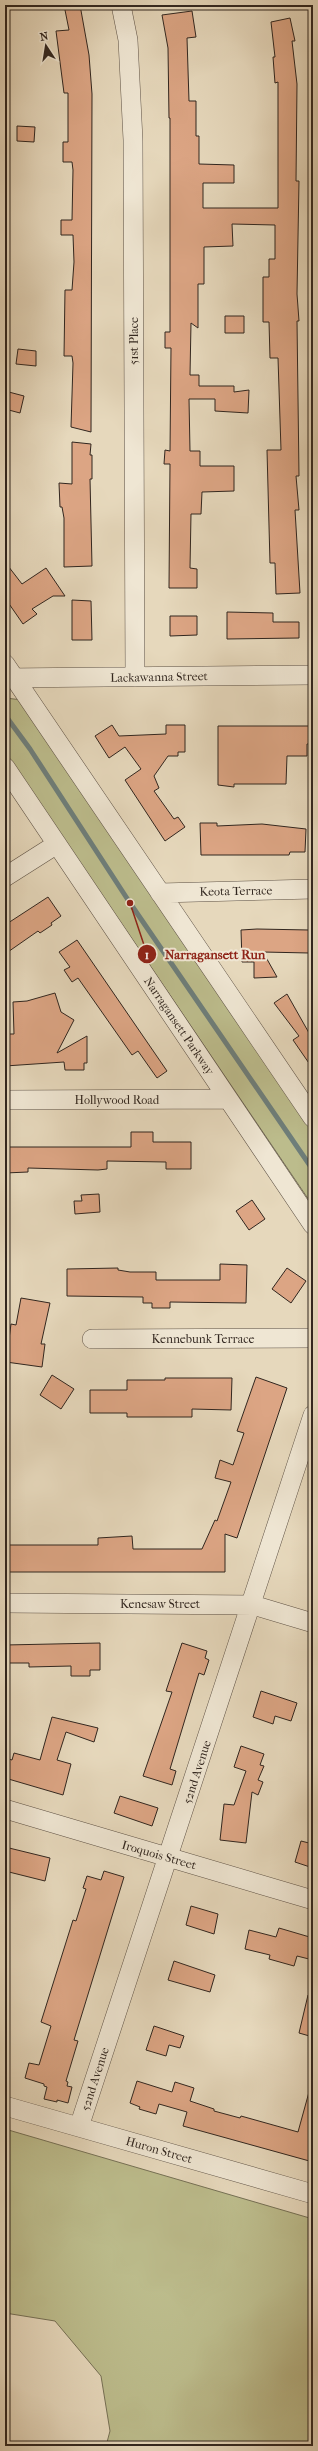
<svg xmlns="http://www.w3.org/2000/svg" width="318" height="2451" viewBox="0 0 318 2451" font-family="'IM FELL French Canon',serif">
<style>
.green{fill:#bcbc8c;stroke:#767156}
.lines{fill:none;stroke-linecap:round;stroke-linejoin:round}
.stream{stroke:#6e7e7a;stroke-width:5}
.building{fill:#dca584;stroke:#31261f}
.minor-casing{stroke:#5e5246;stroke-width:20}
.minor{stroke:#efe6d3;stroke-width:19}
.labels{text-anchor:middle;stroke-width:4;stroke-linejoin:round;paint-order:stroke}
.street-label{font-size:12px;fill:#31261f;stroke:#efe6d3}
.leader{fill:none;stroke:#8f2418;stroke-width:1.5}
.callout-dot{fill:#8f2418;stroke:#efe6d3;stroke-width:1.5}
.mark-label{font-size:12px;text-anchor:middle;font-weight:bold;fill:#fff}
.callout-label{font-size:13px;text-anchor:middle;font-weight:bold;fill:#8f2418;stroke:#efe6d3;stroke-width:4;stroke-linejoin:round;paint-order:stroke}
</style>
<rect width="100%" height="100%" fill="#e6d8bc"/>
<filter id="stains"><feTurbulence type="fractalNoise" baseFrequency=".005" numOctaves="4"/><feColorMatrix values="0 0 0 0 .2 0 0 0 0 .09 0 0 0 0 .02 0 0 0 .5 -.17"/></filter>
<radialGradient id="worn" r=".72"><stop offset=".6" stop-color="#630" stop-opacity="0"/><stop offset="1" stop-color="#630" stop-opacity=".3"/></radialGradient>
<path class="green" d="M5,698L23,700L313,1131V1206L5,752Z
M5,2129L313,2219V2446H106L110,2431L101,2376L55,2321L5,2313Z"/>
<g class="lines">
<path class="stream" d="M5,715L30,749L130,903L313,1170"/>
</g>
<path class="building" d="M64,5H80L89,55L92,94L91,432L71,427L73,363L72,356H64L65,290H72L74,262L73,235H61V220H72L73,170L72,162H63V142H68V93H64L56,31L69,30Z
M192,11L196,37L187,38L189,101H196V136H199V164L234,165V183H203V208H278V82L275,83L273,57H275L271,22L290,18L295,41H292L297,84L296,181H299L297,294L299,321H297L299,476H296L299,510H295L300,593L276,594L275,563H270L267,450H281L278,358H270L269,322H263V277H269V259H275V225L232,224L233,246L204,247V284H198V328L191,323L190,375H199V386H234V392L249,390L248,413L215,411V399H189L190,451H200V466H234V491L202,492L201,514H191L190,568L197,569V588H169L170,464H164L165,450L170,451L171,348H165V332H170V118H169L168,48L162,15Z
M17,126L35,127L34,142L17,141Z
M225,316H244V333H225Z
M18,349L36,351V366L16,364Z
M5,391L24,396L20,413L5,409Z
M72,442L91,444L90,455H92V479H90L92,566L64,567V518L62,507H60L59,483L72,484Z
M5,562L22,584L46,568L65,596H53L32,609L37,614L23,624L5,598Z
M72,600L91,601L92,640H72Z
M227,612L273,613V622H299V638L227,639Z
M170,616H197V635L170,636Z
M112,725L119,736L166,734V725H185V752H178V756H168L154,776L159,788L154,791L174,819L178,817L185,827L165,841L125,780L141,769L125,747L109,758L95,736Z
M218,726H313V744H307V756H287L286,784H234V787L218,785Z
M200,823H217V826L262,824L306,829L305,852H290L289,855H201Z
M48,897L61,916L51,923L52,925L40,933L38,931L5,954V925Z
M257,929L309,930V953L263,952L277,977L254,978V962H242L241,930Z
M77,940L167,1071L157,1078L138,1051L132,1055L78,978L72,982L64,970L70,967L59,952Z
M55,993L61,1012L74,1020L57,1053L87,1036V1063H84V1070H65L64,1062L5,1066V1034H14L13,1002L27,1001Z
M287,994L313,1040V1069L293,1040L299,1036L274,1003Z
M131,1132H153V1142H191V1169H166V1162L107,1161V1169L98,1170L28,1168V1172L5,1173V1147H131Z
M99,1194L100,1212L75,1214L74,1201H82L81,1195Z
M252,1200L265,1219L249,1230L236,1211Z
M220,1264L247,1265L246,1303L170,1302V1308H152V1303H143V1297L67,1296V1269L118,1268V1270L130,1272H156V1280H220Z
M287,1268L306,1281L291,1303L272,1289Z
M21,1298L50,1303L41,1344H45L42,1367L6,1362L11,1324L16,1325Z
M52,1375L74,1389L61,1409L40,1395Z
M256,1377L287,1388L237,1538L225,1534V1572H5V1545H98V1538L132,1536L133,1549H202L215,1520L217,1521L231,1482L215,1478L220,1460L233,1465L244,1433L237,1431Z
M165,1378H232L231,1410L192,1409V1417H127V1413H90V1390H127V1380H165Z
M100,1643V1670H90V1676H71V1666L29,1667V1663H5V1645Z
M182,1643L207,1651L205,1658L209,1660L204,1675L199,1673L170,1769L176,1771L172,1785L143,1776L172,1692L166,1691Z
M261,1691L297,1703L291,1721L275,1716L273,1724L253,1717Z
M52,1717L98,1728L94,1742L66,1732L57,1760L71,1764L63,1795L5,1778V1758L12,1760L14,1753L40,1760Z
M241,1746L264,1754L260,1765L264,1766L258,1780L263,1782L258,1795L252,1792L246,1843L220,1840L224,1804L234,1805L246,1771L234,1767Z
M120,1796L158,1808L152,1826L114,1813Z
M301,1841L313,1844V1868L295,1862Z
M5,1847L50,1858L45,1881L5,1871Z
M104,1871L124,1877L74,2040L78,2041L66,2081L68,2082L67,2086L72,2087L68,2103L57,2100V2102L44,2099L47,2087L44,2086V2084L25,2078L29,2063L39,2065L51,2026L41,2022L73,1920L76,1921L86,1889L83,1888L87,1876L101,1880Z
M191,1906L218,1914L214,1934L186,1925Z
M279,1928L313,1938V1960L297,1956L294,1966L269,1959L270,1955L245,1949L249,1930L276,1937Z
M174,1961L215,1975L210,1992L168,1980Z
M308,1995L313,1996V2037L299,2033Z
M154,2026L184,2036L180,2048L169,2045L166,2056L146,2050Z
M137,2081L172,2092L175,2082L194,2088L190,2101L214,2109V2111L240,2118L241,2116L298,2132L309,2092H313V2125L310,2136L313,2137V2162L183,2126L187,2112L159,2104L156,2114L139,2109L140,2107L130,2103Z"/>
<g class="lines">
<defs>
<path id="minor" d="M121,5L128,40L133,140L135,677
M5,664L313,1118
M5,678L313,675
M5,767L313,1225
M5,877L57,844
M160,893L313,889
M5,1100L228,1099
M92,1339L313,1338
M5,1603L253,1605L313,1623
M5,1809L313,1900
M5,2106L313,2194
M79,2127L313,1415"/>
</defs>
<use href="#minor" class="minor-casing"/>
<use href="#minor" class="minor"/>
</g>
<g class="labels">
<g class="street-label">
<text transform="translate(134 341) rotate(-90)" y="4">51st Place</text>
<text transform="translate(159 677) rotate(-1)" y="4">Lackawanna Street</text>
<text transform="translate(236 891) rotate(-1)" y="4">Keota Terrace</text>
<text transform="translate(179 1026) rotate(56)" y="4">Narragansett Parkway</text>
<text x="117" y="1104">Hollywood Road</text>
<text x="203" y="1343">Kennebunk Terrace</text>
<text x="160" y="1608">Kenesaw Street</text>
<text transform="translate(197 1772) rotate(-72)" y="4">52nd Avenue</text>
<text transform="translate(159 1855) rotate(16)" y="4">Iroquois Street</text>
<text transform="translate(95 2079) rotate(-72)" y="4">52nd Avenue</text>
<text transform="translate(159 2150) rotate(16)" y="4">Huron Street</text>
</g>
</g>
<path class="leader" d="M130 903L147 954"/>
<g class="callout-dot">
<circle cx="130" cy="903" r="4"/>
<circle cx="147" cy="954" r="10"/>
</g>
<g class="mark-label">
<text x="147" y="959">1</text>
</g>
<g class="callout-label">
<text x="215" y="959">Narragansett Run</text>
</g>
<rect width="318" height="2451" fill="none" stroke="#e6d8bc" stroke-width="20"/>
<rect x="6" y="6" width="306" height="2439" fill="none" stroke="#31261f" stroke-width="2"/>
<rect x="10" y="10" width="298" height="2431" fill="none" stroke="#31261f"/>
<g transform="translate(46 46) rotate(348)" stroke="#efe6d3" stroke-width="3" paint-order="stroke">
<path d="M0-3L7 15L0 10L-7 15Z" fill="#31261f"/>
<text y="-6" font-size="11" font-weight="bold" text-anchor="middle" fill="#31261f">N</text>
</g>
<rect width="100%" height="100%" filter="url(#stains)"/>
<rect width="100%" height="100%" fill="url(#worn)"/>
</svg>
